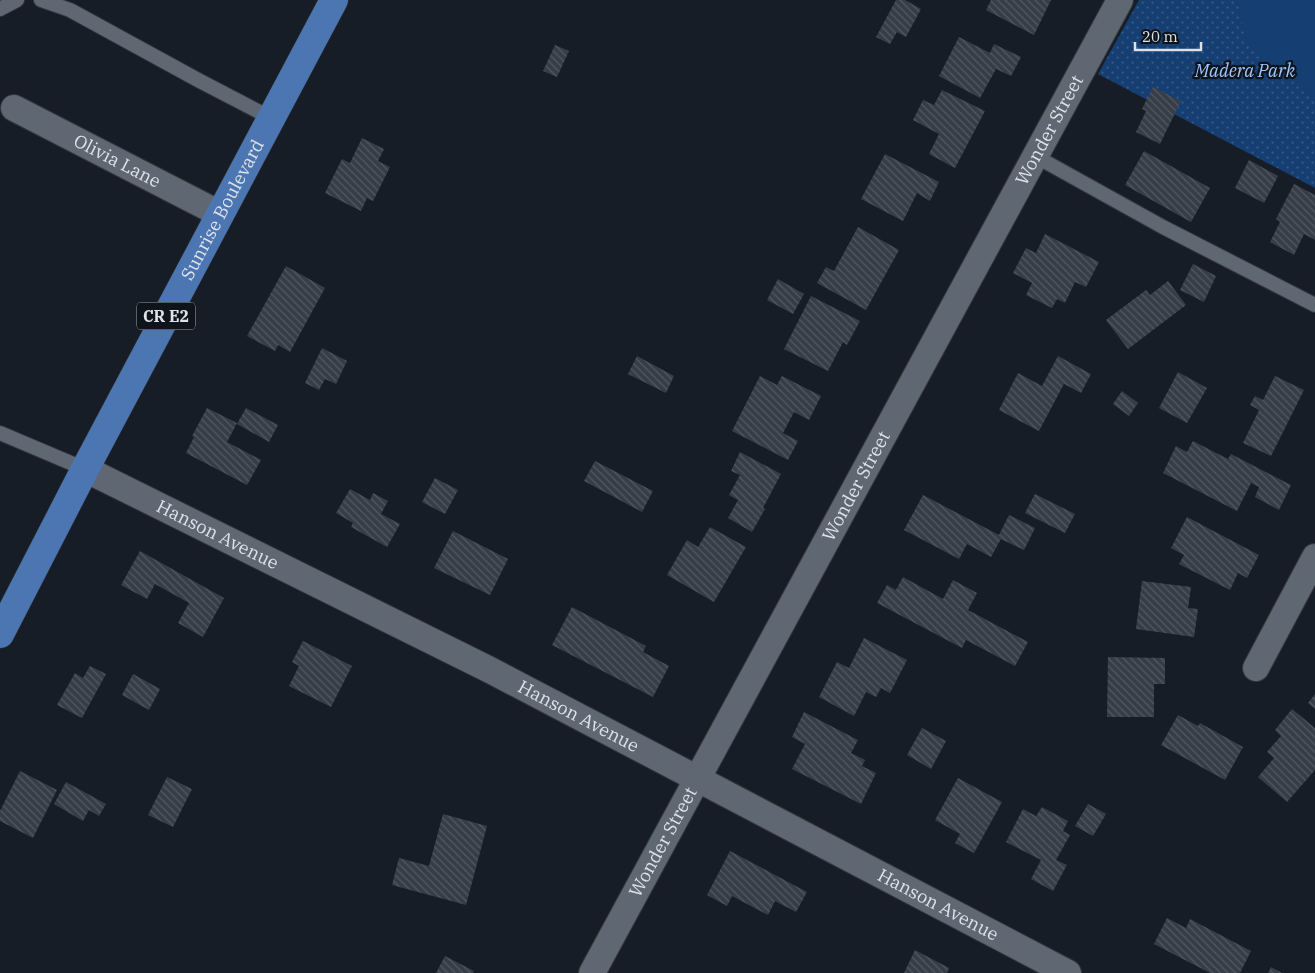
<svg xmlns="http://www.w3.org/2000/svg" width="1315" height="973" viewBox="0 0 1315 973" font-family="'IBM Plex Serif',serif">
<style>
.green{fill:url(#green-dots)}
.pitch{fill:#153e73}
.building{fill:url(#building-back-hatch)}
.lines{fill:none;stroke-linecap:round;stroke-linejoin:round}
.service-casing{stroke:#33373f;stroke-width:16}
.minor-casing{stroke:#33373f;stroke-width:28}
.primary-casing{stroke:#33373f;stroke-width:29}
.service{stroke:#5f6772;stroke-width:14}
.minor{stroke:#5f6772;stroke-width:26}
.primary{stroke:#4b76b1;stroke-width:28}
.labels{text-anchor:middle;stroke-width:4.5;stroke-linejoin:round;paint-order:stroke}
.shield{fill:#0e141c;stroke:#9fa4ab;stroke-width:1}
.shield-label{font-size:16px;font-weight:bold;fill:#dde1e8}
.park-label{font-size:18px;font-style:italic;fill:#a1c7fc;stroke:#0e141c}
.street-label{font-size:18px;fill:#dde1e8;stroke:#0e141c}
</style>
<defs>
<pattern id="green-dots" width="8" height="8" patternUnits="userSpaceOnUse" patternTransform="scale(1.25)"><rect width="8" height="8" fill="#153e73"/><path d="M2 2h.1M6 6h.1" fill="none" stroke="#375a87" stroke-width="1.8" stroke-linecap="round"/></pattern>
<pattern id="building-back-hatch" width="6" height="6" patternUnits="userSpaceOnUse" patternTransform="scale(1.25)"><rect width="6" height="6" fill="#363d47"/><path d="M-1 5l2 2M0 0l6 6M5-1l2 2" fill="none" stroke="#535962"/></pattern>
</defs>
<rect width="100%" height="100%" fill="#171d26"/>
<path class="green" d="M1139,0H1315V188L1098,74Z"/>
<path class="pitch" d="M1237,0H1315V97L1298,86L1247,43Z"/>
<path class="building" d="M896,0H905L921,9L906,37L897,32L890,44L876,37Z
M991,0H1051L1034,35L986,10Z
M959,37L990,53L994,44L1021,57L1011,76L996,69L980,98L939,76Z
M555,45L569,51L557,77L543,71Z
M1153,87L1181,101L1160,144L1136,132L1146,111L1142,109Z
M942,90L985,111L955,168L929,154L939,134L913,120L923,100L934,105Z
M362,138L384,149L378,161L390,167L373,201L367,198L361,211L325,193L342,159L350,163Z
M1144,151L1210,188L1191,222L1125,185Z
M885,154L939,182L930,201L917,193L903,221L861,199Z
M1249,160L1278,176L1264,203L1235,188Z
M1294,184L1315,195V240L1304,234L1294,255L1270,242L1280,222L1276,219Z
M858,227L899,250L866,310L817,283L826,267L834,271Z
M1045,234L1099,262L1086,287L1075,282L1065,303L1057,299L1052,308L1026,295L1032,283L1013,273L1026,248L1036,253Z
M1193,264L1216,276L1204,302L1180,290Z
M286,266L325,288L290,352L278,345L275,351L247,336Z
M778,279L804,294L793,314L767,300Z
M1168,281L1186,305L1128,349L1106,320L1146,290L1150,295Z
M811,296L860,321L847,345L843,342L828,371L784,349Z
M322,348L347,361L336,384L325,379L319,390L305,383Z
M637,356L674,376L666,393L628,374Z
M1058,356L1091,374L1081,393L1064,384L1039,431L999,410L1018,373L1042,386Z
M1178,372L1207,388L1187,423L1159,408Z
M760,376L777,385L782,376L821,396L809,420L794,412L783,433L798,441L788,460L732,431Z
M1275,376L1304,390L1271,456L1243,443L1259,410L1250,405L1255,396L1263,400Z
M1122,391L1138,403L1129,416L1113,404Z
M207,408L237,423L227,442L261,460L247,485L186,453L194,437L192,436Z
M246,408L278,425L269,442L237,424Z
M1193,441L1228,459L1231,454L1291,485L1279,510L1255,497L1259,487L1251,483L1237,511L1163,473L1176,446L1187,452Z
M740,452L781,474L763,508L765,509L752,532L728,518L738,500L729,495L740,475L731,471Z
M595,461L653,491L642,512L584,481Z
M435,478L458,490L445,514L422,502Z
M350,489L370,500L373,493L388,501L381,514L400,524L387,547L351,527L353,523L336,513Z
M1035,494L1075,514L1065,533L1025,513Z
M923,495L999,535L1009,515L1035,528L1024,550L1001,539L991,557L967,544L959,559L904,530Z
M1187,517L1259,555L1247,578L1238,573L1230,590L1179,564L1184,555L1171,548Z
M710,527L746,547L714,602L667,575L687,540L698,547Z
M453,531L508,559L490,595L434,568Z
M140,551L224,598L203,637L178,623L189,603L155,584L147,599L121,585Z
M903,577L943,599L953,580L977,593L968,610L1028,642L1015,666L966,640L962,648L877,603L887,585L896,590Z
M1142,581L1191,587L1188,608L1198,609L1194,637L1136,629Z
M572,607L646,646L643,652L669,666L653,697L552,645Z
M864,638L907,660L890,693L881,688L876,697L866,692L854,716L819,697L837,662L849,668Z
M303,641L352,666L331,707L289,686L299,666L292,662Z
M1108,657L1165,658V684H1154V717H1107Z
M90,666L106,674L82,718L57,705L75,673L83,678Z
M133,674L160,689L149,710L122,695Z
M1315,694V709L1308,703Z
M1292,709L1315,728V770L1287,802L1258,777L1274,758L1267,752L1281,736L1275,730Z
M804,712L858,740L851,753L865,760L862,766L876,773L861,804L792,769L805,744L792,737Z
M1178,715L1198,726L1200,723L1243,747L1225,780L1161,745Z
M922,728L946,741L931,769L907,755Z
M20,771L57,790L33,838L0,821V811Z
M167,777L192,789L173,827L148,815Z
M958,778L1002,802L974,853L955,843L960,834L935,820Z
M66,782L106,804L99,816L89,810L83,821L54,804Z
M1088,804L1106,814L1093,836L1075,826Z
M1042,807L1068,821L1063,831L1070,835L1056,860L1067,865L1053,891L1031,879L1041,860L1006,842L1023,809L1036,816Z
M443,814L487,826L466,905L392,885L399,858L429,866Z
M730,851L807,892L796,912L775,901L768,915L732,896L727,906L707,895Z
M1167,918L1186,928L1190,919L1251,951L1240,973H1210L1154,944Z
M915,950L949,968L947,973H904Z
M445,956L474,971L473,973H436Z
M1271,967L1282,973H1268Z"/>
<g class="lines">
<defs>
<path id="service" d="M41,0L70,10L198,80L271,118
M0,9L17,0
M1035,156L1163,227L1315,305
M0,433L85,469"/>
<g id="minor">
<path id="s1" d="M14,108L220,214"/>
<path id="s2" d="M85,469L490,670L1068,973"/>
<path d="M1256,668L1315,557"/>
<path id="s3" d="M592,973L1120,0"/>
</g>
<g id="primary">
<path id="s4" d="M0,634L85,469L334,0"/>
</g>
</defs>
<use href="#service" class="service-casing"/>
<use href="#minor" class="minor-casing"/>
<use href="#primary" class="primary-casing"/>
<use href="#service" class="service"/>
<use href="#minor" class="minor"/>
<use href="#primary" class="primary"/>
</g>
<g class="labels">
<rect class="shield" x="137" y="302.5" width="58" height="27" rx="4"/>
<g class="shield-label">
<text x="166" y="322">CR E2</text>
</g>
<g class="park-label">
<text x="1245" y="77">Madera Park</text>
</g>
<g class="street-label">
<text dy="6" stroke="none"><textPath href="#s3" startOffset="959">Wonder Street</textPath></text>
<text dy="6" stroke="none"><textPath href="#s1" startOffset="116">Olivia Lane</textPath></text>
<text dy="6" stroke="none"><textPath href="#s4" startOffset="479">Sunrise Boulevard</textPath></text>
<text dy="6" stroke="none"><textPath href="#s3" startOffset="554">Wonder Street</textPath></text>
<text dy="6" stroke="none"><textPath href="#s2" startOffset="148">Hanson Avenue</textPath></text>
<text dy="6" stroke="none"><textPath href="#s2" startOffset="552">Hanson Avenue</textPath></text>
<text dy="6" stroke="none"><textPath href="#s3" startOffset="149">Wonder Street</textPath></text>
<text dy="6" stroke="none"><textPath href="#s2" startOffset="958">Hanson Avenue</textPath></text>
</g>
</g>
<path d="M1135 42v8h66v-8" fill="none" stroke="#dde1e8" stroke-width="2.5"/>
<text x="1142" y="42" font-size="15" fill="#dde1e8" stroke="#0e141c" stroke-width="4" paint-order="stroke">20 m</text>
</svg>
